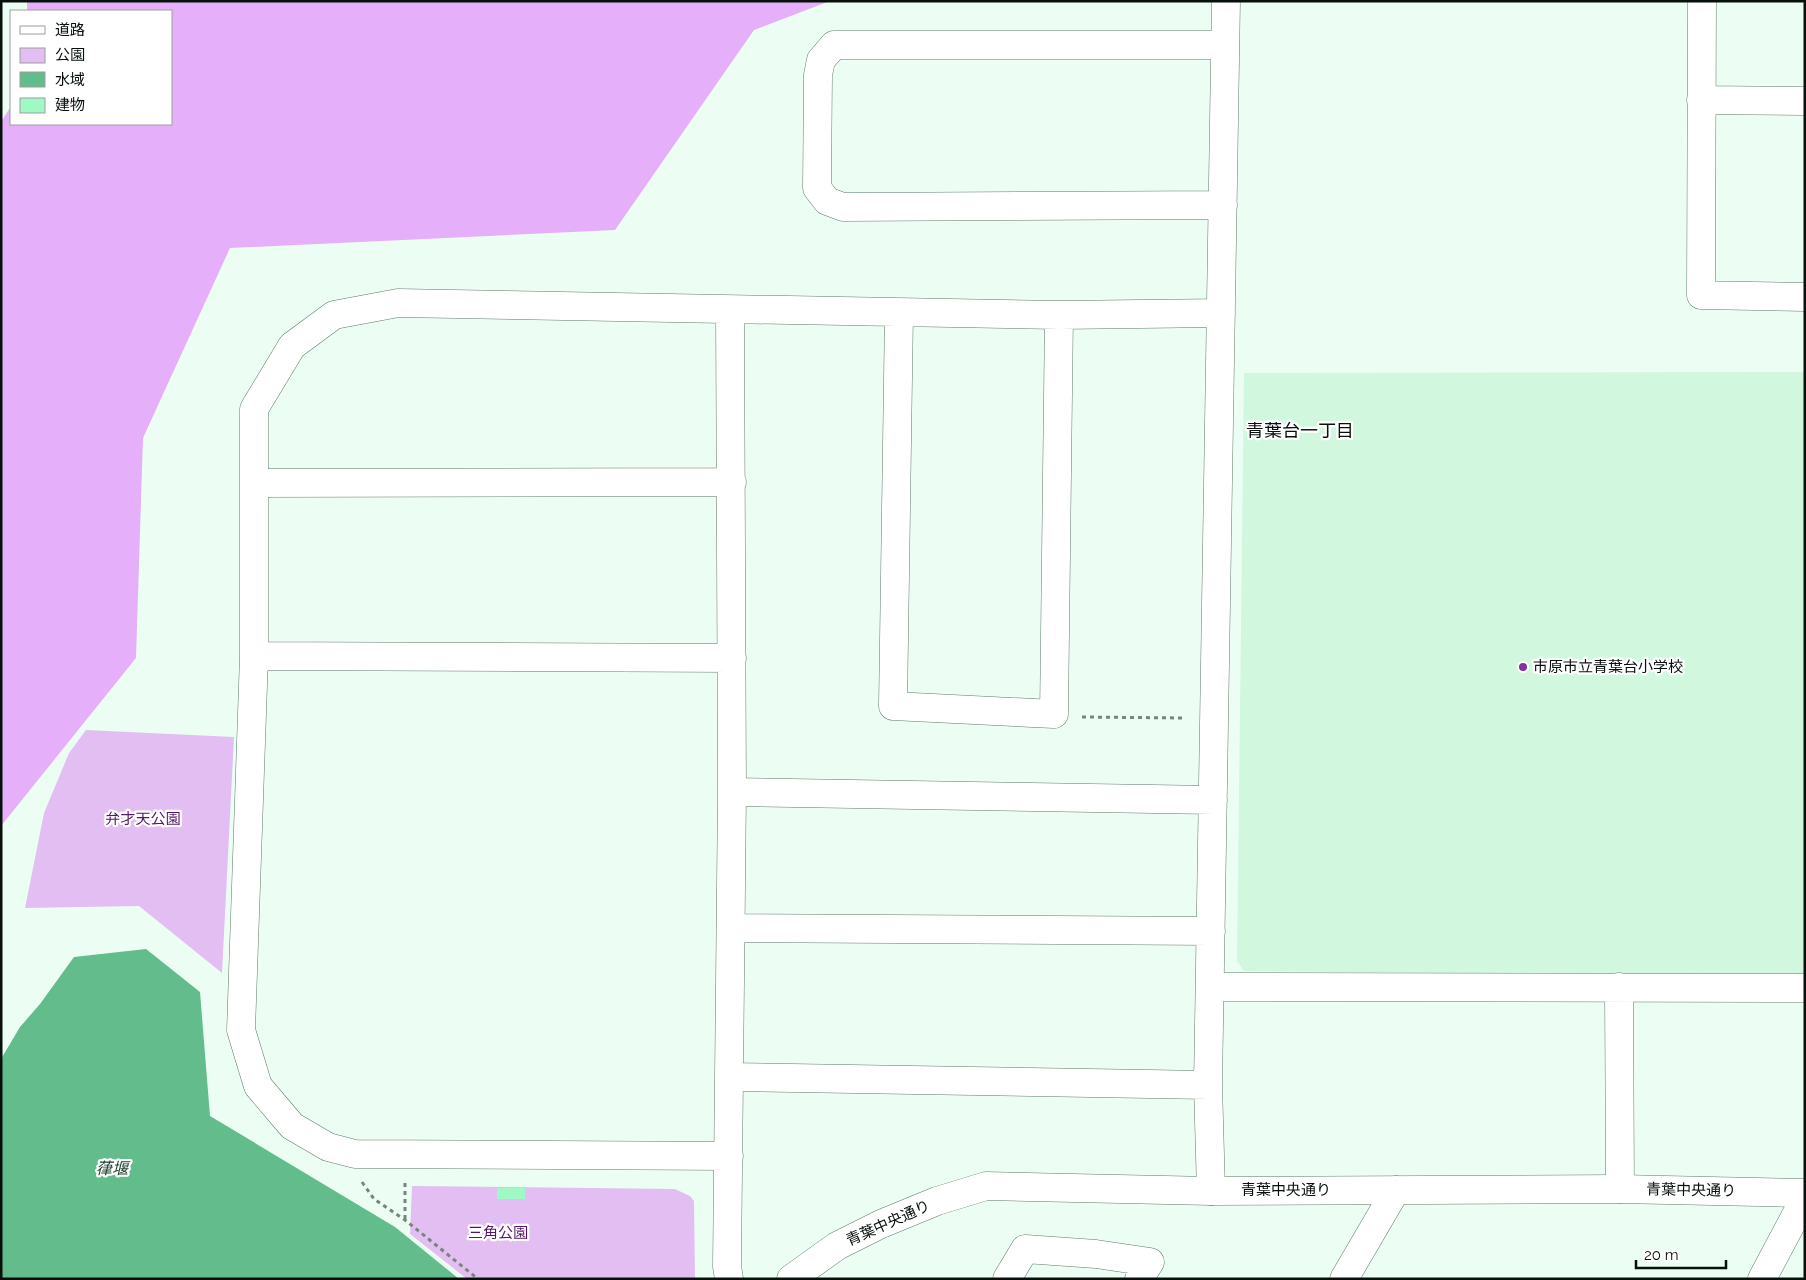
<svg xmlns="http://www.w3.org/2000/svg" width="1806" height="1280" viewBox="0 0 1806 1280" font-family="Raleway,'Noto Sans JP',sans-serif">
<style>
.built{fill:#d1f7df}
.green{fill:#e3bef2}
.forest{fill:#e5b0f9}
.water{fill:#62bc8b}
.building{fill:#9ef9c4}
.lines{fill:none;stroke-linecap:round;stroke-linejoin:round}
.minor-casing{stroke:#607b6a;stroke-width:29}
.tertiary-casing{stroke:#607b6a;stroke-width:29}
.path{stroke:#78857d;stroke-width:3;stroke-dasharray:4 4;stroke-linecap:butt}
.minor{stroke:#fff;stroke-width:28}
.tertiary{stroke:#fff;stroke-width:28}
.poi-dot{fill:#8331a0;stroke:#fff;stroke-width:2}
.labels{text-anchor:middle;stroke-width:4.5;stroke-linejoin:round;paint-order:stroke}
.poi-label{font-size:15px;fill:#07100b;stroke:#fff;text-anchor:start}
.park-label{font-size:15px;fill:#55156a;stroke:#fff}
.street-label{font-size:15px;fill:#07100b;stroke:#fff}
.water-label{font-size:16px;font-style:italic;fill:#1c432e;stroke:#fff}
.quarter-label{font-size:18px;fill:#07100b;stroke:#fff}
</style>
<rect width="100%" height="100%" fill="#ecfef3"/>
<path class="built" d="M1805,372V976L1244,971L1237,961L1244,373Z"/>
<path class="green" d="M86,730L234,737L222,973L139,906L25,908L44,813L69,753Z
M412,1186L675,1189L690,1196L694,1201L695,1279H467L410,1234Z"/>
<path class="forest" d="M27,1H830L754,30L615,230L230,248L143,438L136,658L1,826V122L11,106V124H171V11H27Z"/>
<path class="water" d="M146,949L200,992L210,1116L395,1227L459,1279H1V1059L20,1027L40,1004L74,957Z"/>
<path class="building" d="M497,1188H525V1199H497Z"/>
<g class="lines">
<defs>
<path id="minor" d="M1702,1L1701,295L1805,297
M1701,100L1805,101
M1223,205L843,207L827,201L817,188L818,75L821,60L834,45H1225
M899,313L893,706L1054,714L1059,315
M254,483L732,482
M254,656L732,658
M732,792L1213,800
M731,928L1211,931
M1210,987L1805,988
M1619,987L1620,1189
M729,1077L1208,1085
M729,1156L355,1154L328,1147L292,1126L258,1086L241,1030L254,656V409L292,346L334,315L398,303L1059,315L1221,313
M1211,1191L1208,1085L1226,1
M729,1279L727,1266L732,792L730,310
M1007,1279L1025,1249L1096,1254L1150,1262L1139,1279
M1344,1279L1396,1190
M1762,1279L1805,1198"/>
<path id="tertiary" d="M791,1279L837,1246L881,1224L937,1201L986,1186L1211,1191L1620,1189L1805,1193"/>
</defs>
<use href="#minor" class="minor-casing"/>
<use href="#tertiary" class="tertiary-casing"/>
<path class="path" d="M1082,717L1185,718
M362,1182L374,1199L405,1220L478,1279
M405,1183V1220"/>
<use href="#minor" class="minor"/>
<use href="#tertiary" class="tertiary"/>
</g>
<circle class="poi-dot" cx="1523" cy="667" r="5"/>
<g class="labels">
<g class="poi-label">
<text x="1533" y="672">市原市立青葉台小学校</text>
</g>
<g class="park-label">
<text x="143" y="824">弁才天公園</text>
<text x="498" y="1238">三角公園</text>
</g>
<g class="street-label">
<text x="1286" y="1195">青葉中央通り</text>
<text transform="translate(1691 1190) rotate(1)" y="5">青葉中央通り</text>
<text transform="translate(888 1223) rotate(-24)" y="5">青葉中央通り</text>
</g>
<g class="water-label">
<text x="112" y="1174">葎堰</text>
</g>
<g class="quarter-label">
<text x="1300" y="437">青葉台一丁目</text>
</g>
</g>
<rect width="1806" height="1280" fill="none" stroke="#07100b" stroke-width="5"/>
<rect x="10" y="10" width="162" height="115" fill="#ffffff" stroke="#9c9f9d"/>
<rect x="20" y="26" width="25" height="8" fill="#ffffff" stroke="#9c9f9d"/>
<text x="55" y="35" font-size="15" fill="#07100b">道路</text>
<rect x="20" y="48" width="25" height="15" fill="#e3bef2" stroke="#9c9f9d"/>
<text x="55" y="60" font-size="15" fill="#07100b">公園</text>
<rect x="20" y="72" width="25" height="15" fill="#62bc8b" stroke="#9c9f9d"/>
<text x="55" y="85" font-size="15" fill="#07100b">水域</text>
<rect x="20" y="98" width="25" height="15" fill="#9ef9c4" stroke="#9c9f9d"/>
<text x="55" y="110" font-size="15" fill="#07100b">建物</text>
<path d="M1636 1260v8h90v-8" fill="none" stroke="#07100b" stroke-width="2.5"/>
<text x="1644" y="1260" font-size="15" fill="#07100b" stroke="#ffffff" stroke-width="4" paint-order="stroke">20 m</text>
</svg>
